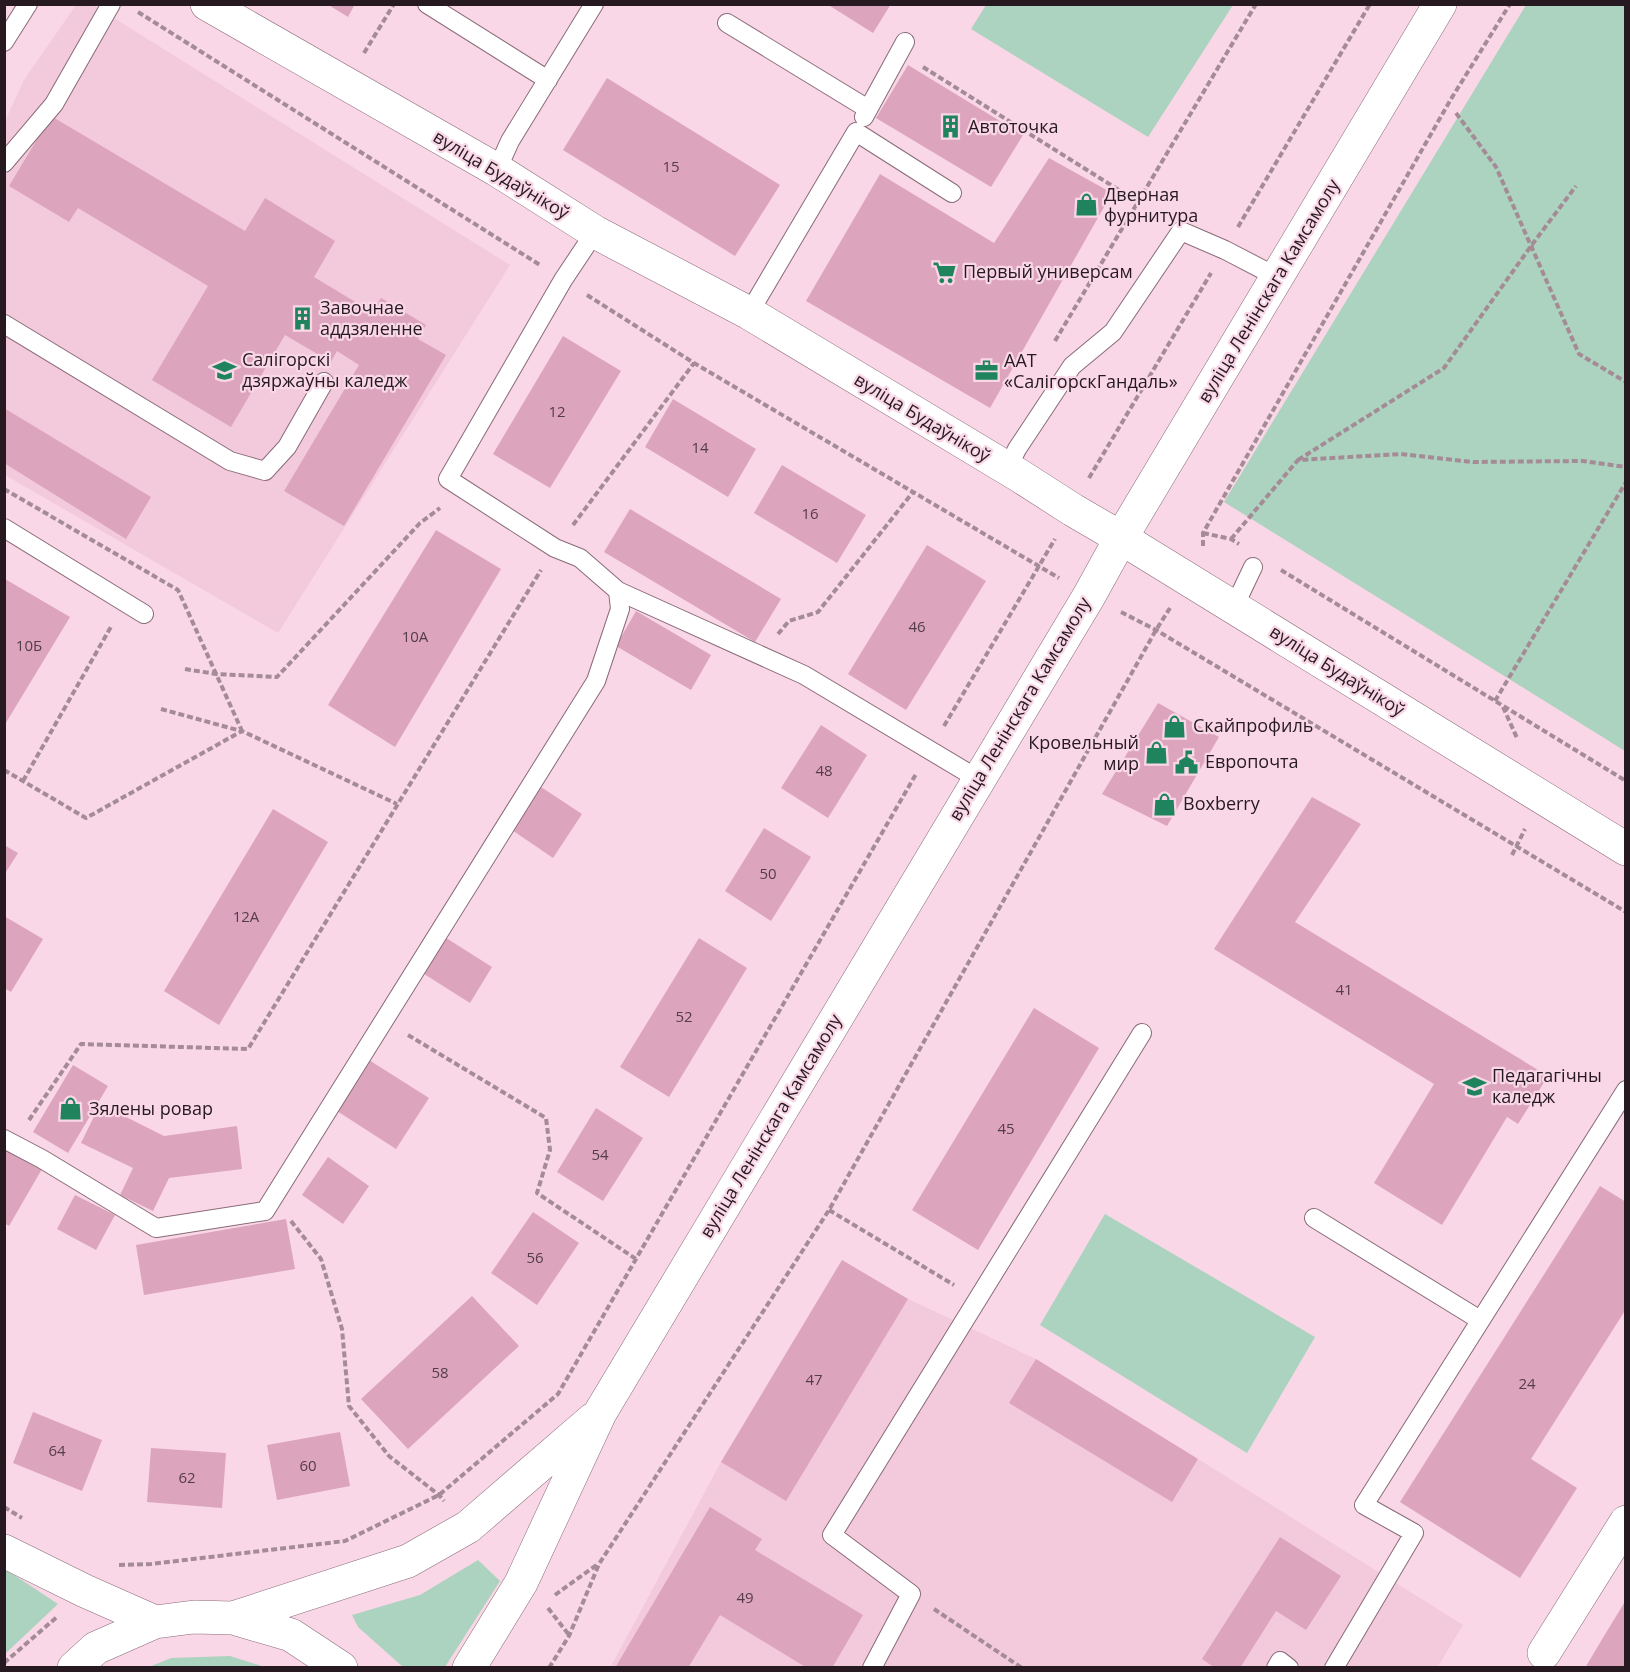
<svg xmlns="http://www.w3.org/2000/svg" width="1630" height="1672" viewBox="0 0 1630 1672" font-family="'Open Sans',sans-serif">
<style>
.built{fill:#f3c9dc}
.green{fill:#acd3bf}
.building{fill:#dda4be}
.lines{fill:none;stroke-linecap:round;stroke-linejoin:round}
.service-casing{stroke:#896b78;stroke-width:20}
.minor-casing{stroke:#896b78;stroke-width:34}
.tertiary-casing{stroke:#896b78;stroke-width:34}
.secondary-casing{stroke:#896b78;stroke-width:34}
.path{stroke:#a48b96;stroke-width:4;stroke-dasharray:6 3;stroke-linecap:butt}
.service{stroke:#fff;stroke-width:18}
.minor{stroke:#fff;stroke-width:33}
.tertiary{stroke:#fff;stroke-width:33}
.secondary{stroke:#fff;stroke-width:33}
.labels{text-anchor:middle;stroke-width:4.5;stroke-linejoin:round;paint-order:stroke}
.number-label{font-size:15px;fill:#543c48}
.poi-label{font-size:18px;fill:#261a20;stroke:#f9d7e6;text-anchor:start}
.street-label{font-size:18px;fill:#261a20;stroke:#f9d7e6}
</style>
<rect width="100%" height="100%" fill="#f9d7e6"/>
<path class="built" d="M76,5H93L510,265L278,633L5,475V121L24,80Z
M842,1260L908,1299L1036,1359L1198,1459L1463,1625L1437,1668H610L721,1462Z"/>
<path class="green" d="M986,5V4L1233,5L1148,137L971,29Z
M1526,5H1625V751L1224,502Z
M1105,1214L1315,1337L1247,1453L1040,1325Z
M478,1560L500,1581L445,1667H403L358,1627L352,1615L420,1595Z
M5,1569L58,1604L5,1654Z
M230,1656L265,1667H149L171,1658Z"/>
<path class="building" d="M327,4H355L348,17Z
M827,4H891L873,33Z
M908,65L1023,135L991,187L876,118Z
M607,78L780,185L735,256L563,150Z
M51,116L245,231L265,198L335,241L314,277L372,312L381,298L426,325L418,339L446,355L344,526L284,491L359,365L337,351L331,362L285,335L231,427L152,380L208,286L78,208L69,222L9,186Z
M1049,158L1112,193L990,408L806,301L880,174L994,243Z
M563,336L621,371L550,488L493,454Z
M673,399L756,449L728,497L645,447Z
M4,408L151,497L126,539L4,463Z
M782,465L866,515L837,563L754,513Z
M630,509L781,599L755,642L604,552Z
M436,530L501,569L395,747L328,705Z
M927,545L986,581L906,710L848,674Z
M5,579L70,617L4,726V580Z
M636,611L711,655L691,690L616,646Z
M1158,703L1219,737L1167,826L1102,794Z
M821,725L867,755L828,818L781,788Z
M541,787L582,814L553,858L512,830Z
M1312,797L1361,824L1295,922L1548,1076L1518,1124L1507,1117L1442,1225L1374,1183L1434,1084L1214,949Z
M273,809L328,842L219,1025L164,991Z
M764,828L811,857L771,921L725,891Z
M4,845L18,853L4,875Z
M4,916L43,939L11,992L4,988Z
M443,936L492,967L470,1003L421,972Z
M699,938L747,968L669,1097L620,1067Z
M1034,1008L1099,1048L978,1250L912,1210Z
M369,1060L429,1098L396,1149L337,1111Z
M73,1065L108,1086L68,1153L33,1132Z
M100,1104L164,1136L237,1126L242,1169L169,1178L153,1211L120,1195L133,1168L81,1143Z
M596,1108L643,1138L603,1201L557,1172Z
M4,1147L42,1169L9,1226L4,1223Z
M328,1157L369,1186L343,1224L302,1195Z
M1600,1186L1626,1202V1309L1531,1459L1577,1488L1520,1578L1400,1502Z
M75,1195L115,1215L96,1250L57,1229Z
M533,1212L579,1243L537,1305L491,1273Z
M286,1219L295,1269L144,1295L136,1245Z
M842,1260L908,1299L786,1501L721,1462Z
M472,1296L519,1346L408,1449L361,1399Z
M1036,1359L1198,1459L1172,1502L1009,1403Z
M33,1412L102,1440L82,1491L13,1463Z
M340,1432L350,1486L277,1500L267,1445Z
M151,1448L226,1453L222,1508L147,1502Z
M710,1507L762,1539L755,1550L863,1615L832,1668H807L720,1615L688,1668H615Z
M1280,1537L1341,1576L1306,1630L1276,1611L1240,1668H1215L1202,1659Z
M1626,1600V1668H1585L1604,1636Z"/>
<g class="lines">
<defs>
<path id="service" d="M427,4L548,80
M727,23L868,109
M4,42L28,4
M864,117L905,42
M4,163L54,104L111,4
M497,170L510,141L594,4
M749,313L856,132L952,193
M4,324L230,461L265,471L287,447L324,382
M1007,469L1017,449L1072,366L1113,332L1181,231L1225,250L1277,277
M4,528L144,614
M618,591L804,675L978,779
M1234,607L1253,567
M4,1139L42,1159L156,1228L265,1211L596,681L620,609L618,591L580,558L555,548L448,479L563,280L595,232
M1314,1218L1480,1320
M872,1668L911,1594L832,1535L1142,1033
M1276,1668L1280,1661L1289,1668
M1334,1668L1414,1533L1364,1505L1626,1090"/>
<path id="minor" d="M1121,538L1626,849
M1544,1653L1626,1522"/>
<path id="tertiary" d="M207,4L497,170L595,232L749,313L1020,476L1073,510L1121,538"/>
<path id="secondary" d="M4,1551L85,1591L155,1622
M233,1618L408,1561L468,1527L592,1420
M74,1668L96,1648L155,1622L194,1617L233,1618L291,1635L341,1668
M469,1668L521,1583L600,1413L1089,596L1121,538L1440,4"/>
</defs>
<use href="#service" class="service-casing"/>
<use href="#minor" class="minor-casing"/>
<use href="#tertiary" class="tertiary-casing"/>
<use href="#secondary" class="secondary-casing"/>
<path class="path" d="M138,12L540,265
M364,53L394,4
M923,67L1138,202
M1456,113L1496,167L1579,354L1626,382
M1238,227L1370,4
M587,295L694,363L1059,578
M1055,341L1256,4
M1298,460L1444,368L1531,246L1576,186
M1089,478L1211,273
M4,489L178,590L242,731
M573,525L694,363
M1203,533L1231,539L1239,544
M1231,539L1298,460L1401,454L1473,462L1583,461L1626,467
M1203,546V533L1451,99L1510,4
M1281,570L1626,781
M1121,612L1156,630L1626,912
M778,634L789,621L818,612L913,492
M185,669L216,674L277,677L420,523L440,508
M1495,701L1626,482
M1503,707L1517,738
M161,709L241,731
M944,726L1055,539
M4,770L86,818L242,731L397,804
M23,781L112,625
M1512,855L1525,829
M408,1035L546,1118L550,1150L537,1193L636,1259
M29,1120L81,1044L248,1049L541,570
M829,1210L954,1285
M291,1221L321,1259L342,1329L349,1406L389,1456L439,1495L444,1501
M4,1507L22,1518
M119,1565L151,1564L345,1541L439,1495L558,1394L916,774
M555,1595L598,1564
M548,1608L569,1635
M934,1609L1022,1668
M4,1663L58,1616
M549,1668L569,1636L599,1564L829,1210L1156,630L1170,608"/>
<use href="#service" class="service"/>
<use href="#minor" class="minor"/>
<use href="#tertiary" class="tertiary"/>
<use href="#secondary" class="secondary"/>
</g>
<defs>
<symbol id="building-bare" viewBox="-9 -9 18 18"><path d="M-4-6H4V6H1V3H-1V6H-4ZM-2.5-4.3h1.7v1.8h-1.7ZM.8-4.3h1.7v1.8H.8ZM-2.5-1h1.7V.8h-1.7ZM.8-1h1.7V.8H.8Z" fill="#1f845e" stroke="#f9d7e6" stroke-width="2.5" paint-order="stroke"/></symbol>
<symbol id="shop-bare" viewBox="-9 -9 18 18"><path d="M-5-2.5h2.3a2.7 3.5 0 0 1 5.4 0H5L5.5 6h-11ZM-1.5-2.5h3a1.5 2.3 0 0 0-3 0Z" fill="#1f845e" stroke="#f9d7e6" stroke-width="2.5" paint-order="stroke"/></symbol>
<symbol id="supermarket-bare" viewBox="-9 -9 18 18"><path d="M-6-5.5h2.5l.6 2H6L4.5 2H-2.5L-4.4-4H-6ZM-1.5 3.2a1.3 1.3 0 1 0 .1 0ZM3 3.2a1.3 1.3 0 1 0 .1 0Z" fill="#1f845e" stroke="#f9d7e6" stroke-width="2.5" paint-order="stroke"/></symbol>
<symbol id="university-bare" viewBox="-9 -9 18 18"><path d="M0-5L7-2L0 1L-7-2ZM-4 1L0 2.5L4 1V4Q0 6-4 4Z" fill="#1f845e" stroke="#f9d7e6" stroke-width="2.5" paint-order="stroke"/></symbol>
<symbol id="office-bare" viewBox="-9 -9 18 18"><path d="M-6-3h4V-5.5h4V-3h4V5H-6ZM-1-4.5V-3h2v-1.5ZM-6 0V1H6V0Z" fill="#1f845e" stroke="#f9d7e6" stroke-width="2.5" paint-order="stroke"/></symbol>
<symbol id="civic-bare" viewBox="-9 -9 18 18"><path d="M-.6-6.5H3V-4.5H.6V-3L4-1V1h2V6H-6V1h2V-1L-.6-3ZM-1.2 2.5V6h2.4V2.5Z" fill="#1f845e" stroke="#f9d7e6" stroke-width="2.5" paint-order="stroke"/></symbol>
</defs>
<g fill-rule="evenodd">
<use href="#building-bare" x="934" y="110" width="33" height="33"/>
<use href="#shop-bare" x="1070" y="188" width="33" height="33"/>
<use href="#supermarket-bare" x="928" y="256" width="33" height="33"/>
<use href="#building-bare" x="286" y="302" width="33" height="33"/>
<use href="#university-bare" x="208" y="354" width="33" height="33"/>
<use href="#office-bare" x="970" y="354" width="33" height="33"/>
<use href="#shop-bare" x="1158" y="710" width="33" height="33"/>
<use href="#shop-bare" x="1140" y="736" width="33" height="33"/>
<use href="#civic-bare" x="1170" y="746" width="33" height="33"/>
<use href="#shop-bare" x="1148" y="788" width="33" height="33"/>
<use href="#university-bare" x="1458" y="1070" width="33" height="33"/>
<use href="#shop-bare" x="54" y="1092" width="33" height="33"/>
</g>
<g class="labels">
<g class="number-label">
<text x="671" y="172">15</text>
<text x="557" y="417">12</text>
<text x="700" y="453">14</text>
<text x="810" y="519">16</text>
<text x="917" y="632">46</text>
<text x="415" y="642">10А</text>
<text x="29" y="651">10Б</text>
<text x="824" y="776">48</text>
<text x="768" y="879">50</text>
<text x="246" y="922">12А</text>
<text x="1344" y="995">41</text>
<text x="684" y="1022">52</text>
<text x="1006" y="1134">45</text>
<text x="600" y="1160">54</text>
<text x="535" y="1263">56</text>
<text x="440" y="1378">58</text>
<text x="814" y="1385">47</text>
<text x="1527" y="1389">24</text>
<text x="57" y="1456">64</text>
<text x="308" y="1471">60</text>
<text x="187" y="1483">62</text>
<text x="745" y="1603">49</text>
</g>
<g class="poi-label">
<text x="968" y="133">Автоточка</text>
<text x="1104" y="201">Дверная<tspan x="1104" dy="21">фурнитура</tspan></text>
<text x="963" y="278">Первый универсам</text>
<text x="320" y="314">Завочнае<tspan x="320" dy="21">аддзяленне</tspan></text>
<text x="242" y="366">Салігорскі<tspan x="242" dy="21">дзяржаўны каледж</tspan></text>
<text x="1004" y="367">ААТ<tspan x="1004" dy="21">«СалігорскГандаль»</tspan></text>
<text x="1193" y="732">Скайпрофиль</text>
<text x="1139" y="749" text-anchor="end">Кровельный<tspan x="1139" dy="21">мир</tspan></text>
<text x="1205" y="768">Европочта</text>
<text x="1183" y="810">Boxberry</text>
<text x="1492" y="1082">Педагагічны<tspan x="1492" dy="21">каледж</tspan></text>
<text x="89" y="1115">Зялены ровар</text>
</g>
<g class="street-label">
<text transform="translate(501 175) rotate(31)" y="6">вуліца Будаўнікоў</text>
<text transform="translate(1269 291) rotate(-59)" y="6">вуліца Ленінскага Камсамолу</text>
<text transform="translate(922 418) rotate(31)" y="6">вуліца Будаўнікоў</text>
<text transform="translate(1337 671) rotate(32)" y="6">вуліца Будаўнікоў</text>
<text transform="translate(1020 709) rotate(-59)" y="6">вуліца Ленінскага Камсамолу</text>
<text transform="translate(771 1126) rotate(-59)" y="6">вуліца Ленінскага Камсамолу</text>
</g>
</g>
<rect width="1630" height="1672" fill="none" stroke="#261a20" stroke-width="12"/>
</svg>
